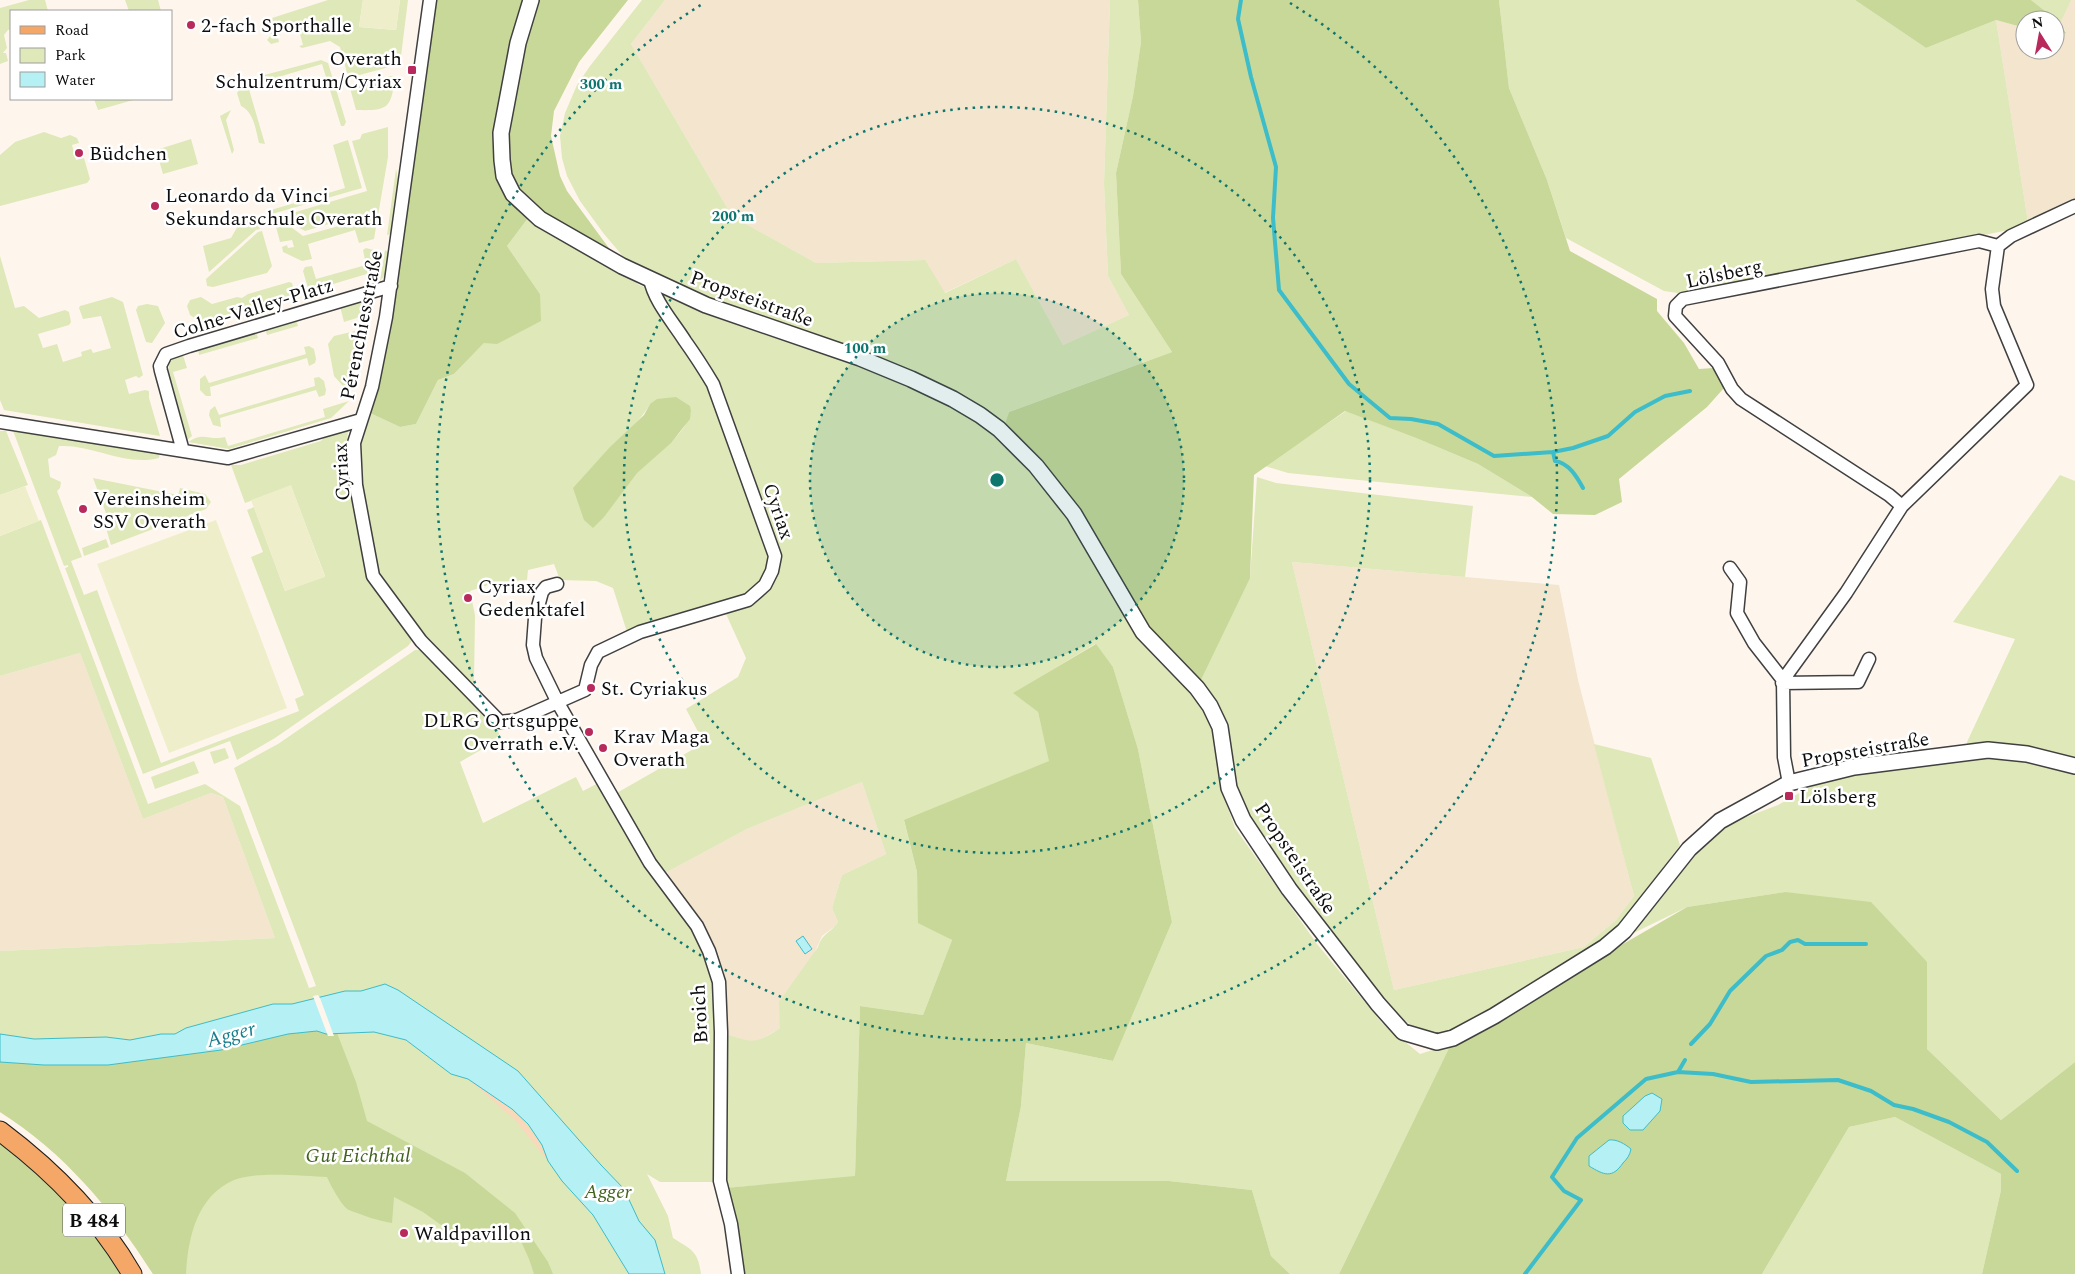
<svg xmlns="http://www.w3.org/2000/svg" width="2075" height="1274" viewBox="0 0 2075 1274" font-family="Spectral,serif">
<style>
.farmland{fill:#f3e5ce}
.green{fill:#dfe8b8;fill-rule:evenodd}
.forest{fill:#c8d898}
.sand{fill:#f9d8bb}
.pitch{fill:#eeefca}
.water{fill:#b4f0f4;stroke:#3dbcc9}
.pier{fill:#fef6ed}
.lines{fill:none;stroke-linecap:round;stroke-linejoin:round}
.stream{stroke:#3dbcc9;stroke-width:4}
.minor-casing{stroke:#404040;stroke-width:15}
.tertiary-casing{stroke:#404040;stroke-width:18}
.primary-casing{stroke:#1e1e1e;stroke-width:21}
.minor{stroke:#fff;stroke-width:12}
.tertiary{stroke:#fff;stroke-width:15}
.primary{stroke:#f4a767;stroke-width:19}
.ring{fill:none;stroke:#0f766e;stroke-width:2.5;stroke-dasharray:2.5 5}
.poi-dot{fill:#b8295c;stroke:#fff;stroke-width:2}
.labels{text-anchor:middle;stroke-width:5;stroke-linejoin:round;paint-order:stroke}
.shield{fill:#fff;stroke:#565656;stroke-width:1}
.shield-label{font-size:19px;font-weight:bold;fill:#0d0d0d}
.poi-label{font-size:20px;fill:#0d0d0d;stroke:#fff;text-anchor:start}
.street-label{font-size:20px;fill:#0d0d0d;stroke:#fff}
.park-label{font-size:20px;font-style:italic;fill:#42621f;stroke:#fff}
.water-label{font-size:21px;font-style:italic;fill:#197e8c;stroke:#fff}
.centre{fill:#0f766e;stroke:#fff;stroke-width:2.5}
.ring-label{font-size:15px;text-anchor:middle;font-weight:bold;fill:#0f766e;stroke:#fff;stroke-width:5;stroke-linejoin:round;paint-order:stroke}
</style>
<rect width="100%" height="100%" fill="#fef6ed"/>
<path class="farmland" d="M665,0H1110L1104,184L1108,276L1129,315L1063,345L1016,259L944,293L924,260L816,263L732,216L631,44Z
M2031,0H2075V201L2028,222L1996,20L2025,28V50H2055V36L2066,32L2060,23Z
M1292,562L1559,585L1578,680L1634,896L1616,920L1584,947L1394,990Z
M80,653L143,819L211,793L223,797L275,938L0,951V676Z
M862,782L886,854L842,875L832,908L838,922L835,926L822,936L780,1028L757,1042L743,1040L724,1033L700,925L667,872L747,829Z"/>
<path class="green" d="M29,0H45L48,11H11V29L8,30L4,35L7,48L3,53H6L8,61L0,64V8Z
M125,0H158L161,11H129Z
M328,0H363L359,27L396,30L400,0H408L400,64L356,76L347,73L340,47L330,41L302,48L299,46L303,45L300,34L292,30L282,32L278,37L279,42L271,44L267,40L271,35L268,24L272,18Z
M642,0H665L631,44L732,216L816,263L925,260L945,293L1016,259L1063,345L1129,315L1108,276L1104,184L1110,0H1138L1141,42L1133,96L1116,173L1121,274L1172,352L1009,412L1004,426L865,353L827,338L701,296L627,261L604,234L580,201L567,176L562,158L560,136L565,113L577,85L590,66Z
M1499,0H1855L1926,48L1996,20L2028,222L2009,230L1704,290L1678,293L1664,291L1566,238L1547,180L1509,88Z
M2031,0H2071L2060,23Z
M321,60L328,63L346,122L344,126H341L322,64L248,86L265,144L259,143C256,131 254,112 241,106L237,93L246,80Z
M391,76L395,77C391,108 389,111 356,110L350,88L353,86Z
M94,99H137L98,110Z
M231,110L226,120L234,150L232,154L220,116Z
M388,127V157L374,239L359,243L355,230L308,244L312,259L302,261L283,252L282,247L287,245L288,248L294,247L292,240L280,242L274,219L285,216L287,224L303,236L353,222L352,217L305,231L291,223L289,214L367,191L352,141L360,139L362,134Z
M44,132L61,138L70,135L77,138L79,143L72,145L76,160L84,158L90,179L87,183L0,206V155L15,142Z
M191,139L198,164L163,174L156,150Z
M348,140L362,188L272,214L271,210L345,188L333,145Z
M396,169L399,183L391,234L387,235Z
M255,215L260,229L256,230L209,272L203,246L231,238L239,224L238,220Z
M528,218L575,247L626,274L639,285C743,323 850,358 951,405L1250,578L1257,477L1276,483L1473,506L1465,577L1292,562L1394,990L1584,947L1616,920L1634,896L1594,744L1651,758L1680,845L1619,925L1598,942L1500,1005L1448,1034L1427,1035L1378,1004L1289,889L1229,788L1224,797L1235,828L1317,944L1382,1023L1420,1054L1451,1044L1339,1274H1290L1271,1256L1252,1190L1169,1181H1006L1021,1106L1026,1043L1113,1061L1172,922L1138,749L1113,667L1095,644L1014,693L1038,712L1050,761L904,821L917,872L919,922L952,940L923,1015L860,1006L855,1177L725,1188L724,1033C752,1043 755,1045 780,1028L779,1002L818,947C823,932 831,933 838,922L832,908L842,875L886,854L862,782L747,829L667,872L661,870L615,794L704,743L686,709L738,677L746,658L726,614L652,623L627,632L613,588L596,581L560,580L554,564L528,570L527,580L497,582L470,591L475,615L474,683L461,678L424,640L379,577L359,485L358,446L370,413L400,427L416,424L438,380L454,374L484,343L540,294L507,246ZM650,404L691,411C687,435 654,455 637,472C625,485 614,502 604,517L595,465C612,444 637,427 650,404Z
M262,231L272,266L267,273L213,287L207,286L206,279L258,232Z
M366,248L374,250L370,273L313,290L308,288L303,271L305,267L312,266L316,279L366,265L363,250Z
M385,250L389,253L386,274L380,281Z
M0,256L15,308L24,306L39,318L65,310L69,312L71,322L69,325L38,334L43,348L57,344L63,362L82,356L81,352L91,349L93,353L111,348L101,316L83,319L79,308L80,306L112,297L123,302L143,375L139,378L136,376L125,380L129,394L145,390L149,391V398L160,436L4,410L0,400Z
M289,282L292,283L295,293L293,297L242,310L240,313L217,316L216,319L202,323L190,315L187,306L190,300L201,297L212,304L237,297L242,298L248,294Z
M369,297L366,315L344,322L340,306Z
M147,304L158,306L165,323L152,343L146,342L136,310L138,306Z
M296,319L298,326L267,335L265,328Z
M364,329L352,386H343L334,376L328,344L334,336Z
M256,332L258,338L199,355L198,350Z
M309,346L314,349L316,359L315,363L309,366L307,358L210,387L211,396H206L200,390V379L205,375L209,383L306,354L304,347Z
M182,352L187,368L173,372L192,436L187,440L168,379L169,361L174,355Z
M319,377L324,381L326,390L325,395L319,397L316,390L220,418L221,427L213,425L209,415L210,410L215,406L219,415L315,386L314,378Z
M349,401L331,418L229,449L188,442C204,431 209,441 225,437L228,446L325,417L323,409Z
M1346,411L1416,438L1478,464L1532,497L1288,473L1265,466Z
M12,428L160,452L159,458C126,467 92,444 59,446L56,455L48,459L50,477L61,482L60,488L57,491L82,557L71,561L84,595L97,590L161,763L299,711L295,699L304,695L251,557L263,552L247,510L254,507L285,591L325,576L291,486L245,503L231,465H241L321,441L325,436L345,429L348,430L347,444L361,541L411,635V642L408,646L275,738L237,760L230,741L143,774L65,568L68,567V565L64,566Z
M0,431H6L28,485L0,495Z
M2060,475L2075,481V1062L2001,1120L1927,1049V962L1785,892L1687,907L1605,947L1702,845L1736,821L1778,805L1823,780L1969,758L1967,742L2015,639L1953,622Z
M93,478L178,495L180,488L205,494L211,502L206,509L111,545L103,518L107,516Z
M41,520L148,804L205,784L240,806L309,988L316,986L234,768L278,744L415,650H422L497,726L499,734L491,744L460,762L483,823L576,777L583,791L600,782L694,931L706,953L715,985V1182H660L647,1174L668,1216L673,1238C692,1250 698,1251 701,1274H153C113,1211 64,1152 0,1112V951L275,938L223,797L211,793L143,819L80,653L0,676V536Z
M106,539L109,547L84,556L82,548Z
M225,748L229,758L214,764L210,752Z
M194,761L199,773L155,789L151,777Z
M1895,1117L2001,1174V1190L1982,1274H1762L1849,1127Z"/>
<path class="forest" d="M435,0H525C515,44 481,147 500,186C507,199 518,209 528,218L507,246L540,294L541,321L497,344L484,343L454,374L438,380L416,424L400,427L370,413Z
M537,0H628L579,62L554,111L551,136L560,176L567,191L614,255C583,237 546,221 522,194C488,156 524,45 537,0Z
M1138,0H1499L1509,88L1547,180L1570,251L1657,299V311L1684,343L1699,369L1713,368L1724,388L1707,407L1619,479L1622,502L1595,515L1553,514L1532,497L1478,464L1416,438L1345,411L1254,475L1250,578L1197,688L1143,632L1116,585L1004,426L1009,412L1172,352L1121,274L1116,173L1133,96L1141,42Z
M1855,0H2031L2060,23L2066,33L2055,36V20H2025V28L1996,20L1926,48Z
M676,397L690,406L691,411L690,419L671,443L637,473L604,517L593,528L584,520L573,488L610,447L644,415L650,404L657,399Z
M1096,644L1113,667L1138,749L1172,922L1113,1061L1026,1043L1021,1106L1006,1181H1169L1252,1190L1271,1256L1290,1274H741L725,1188L855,1176L860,1006L923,1015L952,940L918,923L917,872L904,820L1049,761L1038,712L1013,693Z
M1785,892L1871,902L1927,962V1049L2001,1120L2075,1062V1274H1982L2001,1190V1174L1895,1117L1849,1127L1762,1274H1339L1451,1044L1687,907Z
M317,1031L337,1033L356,1082L367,1121L465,1173L515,1213L548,1262L553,1274H534L529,1259L515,1228L462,1240L423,1212L394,1197L392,1223C378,1221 362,1215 349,1210C342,1207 330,1184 327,1177C305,1176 254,1171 234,1180C197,1196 188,1237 186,1274H153C113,1211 64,1152 0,1112V1062L44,1065H108L221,1050L288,1034Z
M0,1141L69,1200L124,1274H0Z"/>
<path class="sand" d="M468,1079C505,1104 531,1118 548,1161L515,1120Z"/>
<path class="pitch" d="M363,0H400L396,30L359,27Z
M291,485L325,577L285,591L251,500Z
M25,486L39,521L0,536V495Z
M216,520L287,708L169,753L97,564Z"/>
<path class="water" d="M803,936L812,949L805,954L796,941Z
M385,984L398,990L518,1071L601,1165L624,1189L639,1221L655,1240L665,1274H629L593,1215L562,1181L548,1161L542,1145L528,1124L512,1109L468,1079L451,1074L406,1040L374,1032L326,1034L317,1031L288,1034L221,1050L108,1065H44L0,1062V1034L34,1039L106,1037L130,1040L161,1034H175L186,1028L273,1004H292L345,991H361Z
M1652,1093L1662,1099L1660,1111L1643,1130H1630L1623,1123V1116L1645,1096Z
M1609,1140C1617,1139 1625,1144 1631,1149C1630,1155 1627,1159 1623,1163C1612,1179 1604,1175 1589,1166V1156Z"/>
<path class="pier" d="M318,995L320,998L334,1036H328L313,996Z"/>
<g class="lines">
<path class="stream" d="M1241,0L1238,19L1251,77L1276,167L1273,218L1279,290L1349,384L1390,418L1411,419L1438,424L1494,456L1553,452L1555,461C1569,463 1577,477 1583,488
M1553,452L1573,448L1608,436L1635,412L1665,396L1690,391
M1691,1044L1710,1024L1730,991L1766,956L1782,950L1790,942L1798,940L1805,944H1866
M1678,1072L1713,1074L1751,1082L1838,1080L1871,1091L1894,1105L1913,1109L1949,1122L1987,1142L2017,1171
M1525,1274L1581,1200L1564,1191L1552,1177L1577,1138L1646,1079L1678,1072L1685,1060"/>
<defs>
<path id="minor" d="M430,0L386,317L372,387L354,443L356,485L373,576L421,641L500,722L517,720L585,690L591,665L598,652L640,632L748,600L765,585L772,571L775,556L713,384C704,369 695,355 685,341C673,322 654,301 650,279
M0,422L228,458L361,420
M183,451L161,371L160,366L166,354L189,346L391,286
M1902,506L1889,495L1741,399L1732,389L1718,363L1675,316L1676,306L1683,299L1979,241L1998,246
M1730,568L1740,582L1737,613L1754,643L1783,680
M557,584L546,587L542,592L535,618L533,645L536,658L558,703L650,863L697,926L709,951L719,982L721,1032L720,1181L731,1224L738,1274
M1782,683L1858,682L1869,659
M1789,783L1784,757L1783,680L1846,593L1902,506L2027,385L1994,306L1992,289L1998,246L2011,236L2075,206"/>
<path id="tertiary" d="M531,0L518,43L501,133L502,160L504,176L513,194L540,219L622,266L706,305L860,358L911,379L953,399L980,415L999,429L1036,466L1074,514L1143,632L1197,688L1210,706L1220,727L1229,788L1243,820L1289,889L1378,1004L1403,1032L1437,1042L1453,1038L1494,1016L1605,947L1624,931L1689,849L1720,821L1789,783L1854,767L1988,750L2027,754L2075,766"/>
<path id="primary" d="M0,1131C52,1170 99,1217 132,1274"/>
</defs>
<use href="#minor" class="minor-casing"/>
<use href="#tertiary" class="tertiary-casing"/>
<use href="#primary" class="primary-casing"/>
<use href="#minor" class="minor"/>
<use href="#tertiary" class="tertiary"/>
<use href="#primary" class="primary"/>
</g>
<circle cx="997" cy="480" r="187" fill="#0f766e" fill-opacity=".12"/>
<g class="ring">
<circle cx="997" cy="480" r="187"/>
<circle cx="997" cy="480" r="373"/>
<path d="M1290 3A560 560 0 1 1 704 3"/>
</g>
<g class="poi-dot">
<circle cx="191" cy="25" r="5"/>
<rect x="407" y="65" width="10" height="10" rx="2.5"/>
<circle cx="79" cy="153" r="5"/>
<circle cx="155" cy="206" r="5"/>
<circle cx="83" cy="509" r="5"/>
<circle cx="468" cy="598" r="5"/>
<circle cx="591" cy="688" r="5"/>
<circle cx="589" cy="732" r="5"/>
<circle cx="603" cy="748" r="5"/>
<rect x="1784" y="791" width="10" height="10" rx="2.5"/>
<circle cx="404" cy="1233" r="5"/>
</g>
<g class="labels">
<rect class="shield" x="63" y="1203.5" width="62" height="33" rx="4"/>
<g class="shield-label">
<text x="94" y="1227">B 484</text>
</g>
<g class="poi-label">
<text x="201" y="32">2-fach Sporthalle</text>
<text x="402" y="65" text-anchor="end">Overath<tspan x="402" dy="23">Schulzentrum/Cyriax</tspan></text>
<text x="89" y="160">Büdchen</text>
<text x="165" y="202">Leonardo da Vinci<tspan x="165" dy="23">Sekundarschule Overath</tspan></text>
<text x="93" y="505">Vereinsheim<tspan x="93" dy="23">SSV Overath</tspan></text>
<text x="478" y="593">Cyriax<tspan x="478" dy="23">Gedenktafel</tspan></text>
<text x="601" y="695">St. Cyriakus</text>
<text x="579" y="727" text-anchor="end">DLRG Ortsguppe<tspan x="579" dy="23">Overrath e.V.</tspan></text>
<text x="613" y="743">Krav Maga<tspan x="613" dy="23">Overath</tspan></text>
<text x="1799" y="803">Lölsberg</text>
<text x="414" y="1240">Waldpavillon</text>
</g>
<g class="street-label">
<text transform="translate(1724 273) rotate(-12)" y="7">Lölsberg</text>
<text transform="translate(752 298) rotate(20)" y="7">Propsteistraße</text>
<text transform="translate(253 308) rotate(-17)" y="7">Colne-Valley-Platz</text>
<text transform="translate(361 325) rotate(-79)" y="7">Pérenchiesstraße</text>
<text transform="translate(341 472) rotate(-93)" y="7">Cyriax</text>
<text transform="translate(779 511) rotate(71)" y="7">Cyriax</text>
<text transform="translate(1865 749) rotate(-10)" y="7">Propsteistraße</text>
<text transform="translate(1296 858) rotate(56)" y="7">Propsteistraße</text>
<text transform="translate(699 1014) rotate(-93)" y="7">Broich</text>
</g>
<g class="park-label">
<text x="358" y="1162">Gut Eichthal</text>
<text x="608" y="1198">Agger</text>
</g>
<g class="water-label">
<text transform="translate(231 1034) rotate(-15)" y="7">Agger</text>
</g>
</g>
<circle cx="997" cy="480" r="8" class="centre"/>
<g class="ring-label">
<text x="601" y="89">300 m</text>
<text x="733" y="221">200 m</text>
<text x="865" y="353">100 m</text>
</g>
<rect x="10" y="10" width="162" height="90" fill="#ffffff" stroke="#9e9e9e"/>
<rect x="20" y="26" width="25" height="8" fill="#f4a767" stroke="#9e9e9e"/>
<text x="55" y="35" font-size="15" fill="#0d0d0d">Road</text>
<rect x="20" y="48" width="25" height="15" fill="#dfe8b8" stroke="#9e9e9e"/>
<text x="55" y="60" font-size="15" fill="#0d0d0d">Park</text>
<rect x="20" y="72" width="25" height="15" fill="#b4f0f4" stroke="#9e9e9e"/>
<text x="55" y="85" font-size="15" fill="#0d0d0d">Water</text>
<g transform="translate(2040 35) rotate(349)"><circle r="24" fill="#ffffff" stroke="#9e9e9e"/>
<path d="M0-4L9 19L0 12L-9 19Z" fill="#b8295c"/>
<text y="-8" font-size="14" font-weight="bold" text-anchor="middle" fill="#0d0d0d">N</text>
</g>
</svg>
